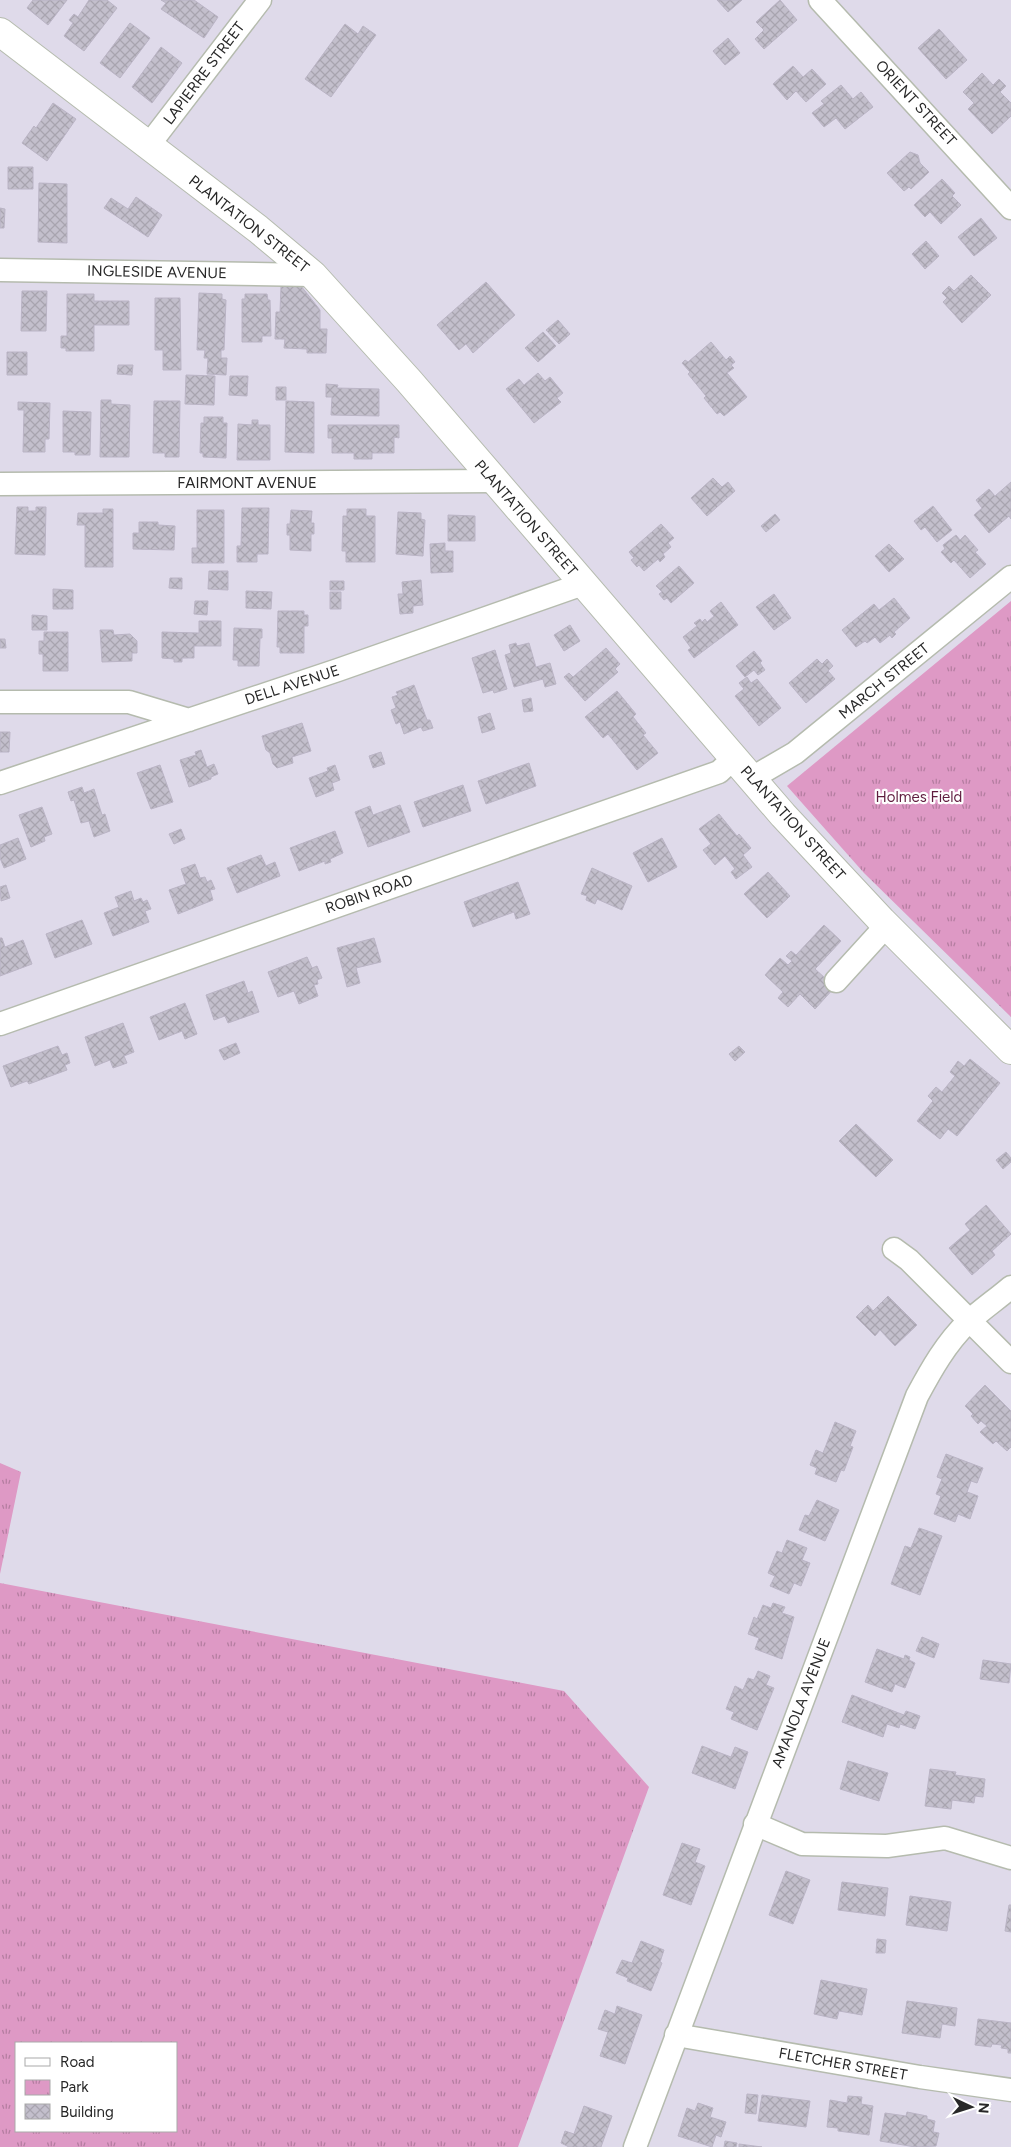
<svg xmlns="http://www.w3.org/2000/svg" width="1011" height="2147" viewBox="0 0 1011 2147" font-family="Figtree,sans-serif">
<style>
.park{fill:url(#park-tufts);fill-rule:evenodd}
.building{fill:url(#building-cross-hatch);stroke:#bab4c5}
.lines{fill:none;stroke-linecap:round;stroke-linejoin:round}
.minor-casing{stroke:#b5bbae;stroke-width:25}
.tertiary-casing{stroke:#b5bbae;stroke-width:30}
.minor{stroke:#fff;stroke-width:22}
.tertiary{stroke:#fff;stroke-width:28}
.labels{text-anchor:middle;stroke-width:4.5;stroke-linejoin:round;paint-order:stroke}
.street-label{font-size:15px;fill:#282828;stroke:#fff}
.park-label{font-size:15px;fill:#601d3f;stroke:#fff}
</style>
<defs>
<pattern id="park-tufts" width="24" height="20" patternUnits="userSpaceOnUse" patternTransform="scale(1.25)"><rect width="24" height="20" fill="#de99c5"/><path d="M3 7l-1-3M5 7V3M7 7l1-3M15 17l-1-3M17 17v-4M19 17l1-3" fill="none" stroke="#b47da0"/></pattern>
<pattern id="building-cross-hatch" width="8" height="8" patternUnits="userSpaceOnUse" patternTransform="scale(1.25)"><rect width="8" height="8" fill="#c3bfcc"/><path d="M0 0l8 8M0 8l8-8" fill="none" stroke="#a8a4af"/></pattern>
</defs>
<rect width="100%" height="100%" fill="#dfdaea"/>
<path class="park" d="M1011,601V1017L864,873L787,786Z
M0,1463L21,1472L0,1574Z
M0,1583L564,1691L649,1787L518,2147H0ZM16,2043H176V2131H16Z"/>
<path class="building" d="M33,0H67L48,25L27,8Z
M89,0H107L117,8L84,51L64,36L73,23L69,20L74,14L78,17Z
M161,0H194L218,17L204,38L161,9L166,3Z
M717,0H742L728,12Z
M780,0L797,20L764,49L755,39L764,30L756,22Z
M130,23L150,38L120,78L100,63Z
M345,24L358,34L363,26L376,35L331,97L305,79Z
M939,29L967,60L946,79L918,48Z
M728,38L740,53L725,65L713,51Z
M161,47L182,63L152,103L132,87Z
M793,66L803,77L812,69L826,84L806,102L796,91L787,100L773,84Z
M982,73L993,85L999,79L1006,86L1000,92L1011,103V116L992,134L968,109L974,103L963,92Z
M841,85L853,99L861,92L873,107L845,129L836,118L824,127L812,113L824,104L821,101Z
M53,103L76,119L47,161L22,143L34,126L36,128Z
M910,152L918,155L920,163L929,172L911,189L909,187L904,191L887,173Z
M8,167H33V189H8Z
M942,179L955,193L952,196L961,205L941,224L930,212L925,217L914,205Z
M39,183L67,184V243L38,242Z
M136,197L162,215L148,237L104,208L111,198L128,209Z
M0,208L5,209L4,228H0Z
M981,218L997,238L974,256L958,237Z
M926,241L939,256L925,269L912,254Z
M971,275L991,295L962,323L943,302L947,298L942,293L949,286L954,291Z
M486,282L515,315L473,353L466,344L459,350L437,325Z
M281,286H301L320,310V329H327L326,353H307V349L284,348L285,339H275L276,312H280Z
M22,291H47L46,331H21Z
M199,293L222,294V299L226,300L224,350H221V358H227L226,375L207,374L208,358H204L205,350H197Z
M67,294H94V301H129V325H94V351H66V348H61V336H67Z
M245,294H267L268,300H270L271,336H262V342H242V299H245Z
M155,298H180L181,370H163V350H155Z
M558,320L570,334L559,344L546,330Z
M543,332L556,346L538,362L525,348Z
M711,342L726,360L730,356L735,362L731,365L734,368L727,373L747,397L724,416L720,412L717,414L704,398L706,396L688,374L690,372L682,363L685,360L688,362Z
M7,352H27V375H7Z
M118,365H133L132,375L117,374Z
M538,373L545,381L550,377L563,393L557,398L561,402L534,423L506,389L519,379L524,385Z
M186,375L215,376L214,405L185,404Z
M230,376H248L247,396L229,395Z
M326,384L338,385L337,388L379,389V416L331,415L332,397H326Z
M276,387H286V400H276Z
M101,400H111V404L130,405L129,457H100Z
M154,401H180L179,457H165V453H153Z
M286,401L314,402V453L285,452Z
M18,402L50,403L49,439H45V452H23L24,410H18Z
M63,411L91,412L90,455H75V452H63Z
M204,417H223V423H227L226,458L203,457V453H200L201,423H204Z
M252,420H258V425H270V460H237L238,424L252,425Z
M328,425H399V438L394,437V453H372V459H354V453H332V438H328Z
M713,478L722,487L728,482L735,491L707,516L691,498Z
M1011,482V519L1009,516L989,533L974,515L982,508L976,500L989,489L995,496Z
M933,506L952,530L937,542L925,527L921,530L914,521Z
M17,507H28V511H36V507H46L45,555L15,554Z
M242,508H269L268,554H257V562H237V546H241Z
M103,509H113V567H85V525H77L78,513H103Z
M347,509H366V516H375V562H346V551H342L343,516H347Z
M197,510H224V563H192V548H197Z
M291,510L312,511L311,523H314V534H311V551L290,550V535H287V524H290Z
M398,512L421,513V519L425,520L423,556L396,554Z
M775,514L780,520L766,532L761,526Z
M448,515L475,516V541H448Z
M139,522H158V525L175,526L174,550L133,549V533H139Z
M661,524L674,538L668,543L671,547L663,554L665,557L660,562L658,559L644,571L639,565L637,567L631,560L634,558L629,552Z
M956,535L960,540L965,535L978,550L975,552L986,564L970,578L954,560L951,563L941,552L945,549L943,545Z
M445,543V551H453V572L431,573L430,544Z
M889,544L904,559L889,572L875,556Z
M679,566L694,583L671,603L667,598L664,600L659,594L662,592L656,586Z
M209,571H228V590L208,589Z
M170,578H182V589L169,588Z
M421,580L423,605L413,606V613L400,614L398,594H403L402,582Z
M330,581H344V590H330Z
M53,589L73,590V609H53Z
M246,591L272,592L271,609L246,608Z
M330,592H341V609H330Z
M774,594L791,618L774,630L756,607Z
M894,598L910,618L894,632L896,634L892,638L890,635L880,643L875,637L867,643L865,641L856,647L842,630L874,604L879,610Z
M195,601H208L207,615L194,614Z
M721,602L738,625L694,658L688,650L691,648L683,637L697,626L694,623L700,619L702,622L705,619L707,622L714,616L710,611Z
M278,611H304V615H308V626H304V653H280V647H277Z
M32,615L47,616V630H32Z
M199,621H221V646H194V658H182V662H174V659L162,658V632L199,633Z
M570,625L580,641L564,651L554,635Z
M234,628L262,629V638H260L259,666H238V660H233Z
M100,630H113L114,635L130,634L137,641V653H132V661L102,662Z
M44,632H68V671H43V654H39V641H44Z
M0,639H5L6,648H0Z
M516,643L517,646L529,643L536,667L550,663L556,684L545,687L543,679L514,687L505,655L511,653L509,645Z
M606,648L620,664L615,669L618,672L585,701L564,677L569,673L573,677Z
M495,650L507,689L494,693L493,690L483,693L472,658Z
M754,651L762,661L760,663L765,670L758,675L754,670L745,677L736,666Z
M817,659L822,664L827,659L833,666L828,671L835,679L806,703L789,683Z
M747,677L751,683L757,679L781,708L759,726L735,696L744,689L739,683Z
M414,685L427,720H430L433,728L423,731L421,727L404,734L400,722L396,724L391,710L396,708L392,697L398,695L396,692Z
M617,691L636,714L633,717L646,733L643,735L658,753L637,770L608,734L603,738L585,717Z
M531,698L533,711L524,712L522,700Z
M490,713L495,729L482,733L478,717Z
M302,723L311,751L292,757L293,763L277,768L273,764L270,753L266,750L262,736Z
M0,732H10L9,752H0Z
M201,750L207,767L214,764L218,774L211,777V779L189,787L180,760L196,755L195,752Z
M381,752L385,764L373,768L369,756Z
M529,763L536,786L486,804L478,781Z
M160,765L173,802L151,809L137,773Z
M335,765L340,780L332,783L334,790L316,797L309,778L328,771L327,768Z
M463,785L471,811L423,827L414,802Z
M82,787L84,793L94,789L102,815L105,814L110,831L94,837L89,821L81,823L74,800L71,801L68,792Z
M400,805L410,832L368,847L355,812L370,806L373,815Z
M42,807L52,834L44,837L45,841L31,847L19,815Z
M719,814L737,836L739,834L751,848L743,855L752,867L736,879L731,872L735,869L725,856L715,865L703,850L711,844L699,829Z
M181,829L185,839L174,844L169,834Z
M335,831L343,853L330,859L331,862L325,864V861L299,871L290,848Z
M18,838L26,859L4,868L0,858V845Z
M662,838L677,867L648,882L633,853Z
M261,855L266,866L275,862L280,876L237,893L227,868Z
M195,864L200,878L205,877L207,882L211,880L215,889L210,890L213,900L178,914L169,890L186,884L181,869Z
M592,868L632,886L622,910L597,899L595,904L586,900L587,896L581,894Z
M768,872L790,896L767,918L744,894Z
M518,882L530,914L516,919L514,912L473,927L464,902Z
M6,885L10,898L1,901L0,887Z
M131,891L134,901L141,898L143,902L147,900L151,909L145,911L149,922L113,936L104,913L119,907L115,897Z
M82,920L92,944L55,958L46,934Z
M824,925L841,941L815,969L835,987L815,1009L800,994L788,1007L778,998L783,992L765,975L780,958L788,965L792,961L786,956L791,951L796,955Z
M0,938H2L5,947L23,940L32,964L0,976Z
M374,938L381,962L356,968L360,983L347,987L337,948Z
M307,957L312,968L317,966L322,978L317,980L318,984L314,985L318,996L299,1004L294,991L278,997L268,972Z
M244,981L248,993L252,991L259,1012L228,1023L225,1016L214,1020L206,995Z
M185,1003L197,1034L185,1039L182,1031L159,1040L150,1017Z
M123,1023L134,1052L124,1056L127,1063L113,1068L110,1060L95,1066L85,1037Z
M236,1043L240,1053L224,1060L219,1050Z
M58,1046L62,1055L67,1053L70,1063L65,1065L67,1070L29,1084L27,1081L11,1087L3,1066Z
M739,1046L745,1052L735,1061L729,1054Z
M970,1059L1000,1083L957,1136L948,1129L940,1139L917,1121L933,1101L928,1096L936,1087L942,1092L955,1076L950,1072L958,1061L964,1066Z
M856,1124L893,1160L876,1177L839,1141Z
M1006,1152L1011,1158V1162L1003,1169L996,1160Z
M986,1205L1011,1234L992,1251L995,1255L972,1275L949,1248L970,1230L965,1224Z
M888,1296L917,1325L895,1346L880,1330L875,1336L856,1317L868,1305L873,1311Z
M985,1385L1011,1411V1447L1007,1451L996,1441L993,1444L980,1432L987,1426L981,1421L978,1424L971,1416L973,1414L965,1406Z
M835,1422L856,1431L850,1446L853,1447L844,1471L841,1470L836,1482L815,1474L817,1468L810,1465L816,1450L823,1453Z
M946,1454L983,1468L977,1483L971,1481L967,1492L978,1496L970,1519L958,1514L955,1522L934,1514L941,1496L936,1494L942,1479L937,1477Z
M817,1500L839,1510L825,1541L799,1530L805,1515L809,1516Z
M919,1528L942,1536L920,1595L891,1584L905,1546L911,1548Z
M787,1540L807,1548L802,1560L810,1563L801,1586L794,1583L789,1594L770,1586L775,1576L768,1573L777,1551L782,1553Z
M773,1603L785,1607L782,1613L794,1617L782,1659L755,1649L759,1638L748,1634L754,1617L757,1619L763,1605L771,1608Z
M922,1637L939,1644L934,1658L916,1651Z
M877,1649L904,1659L905,1655L910,1657L909,1660L915,1663L905,1688L895,1684L892,1692L865,1682Z
M983,1660L1011,1664L1009,1683L980,1679Z
M758,1671L770,1676L766,1685L774,1688L757,1730L731,1719L734,1712L726,1709L735,1686L743,1690L748,1678L754,1680Z
M852,1695L904,1715L906,1711L920,1716L915,1729L900,1724L899,1728L887,1724L883,1737L842,1722Z
M702,1746L731,1757L735,1747L748,1752L735,1789L692,1773Z
M848,1761L888,1773L879,1801L840,1789Z
M930,1769L956,1772L955,1775L985,1779L983,1797L975,1796L974,1803L952,1800L951,1809L925,1806Z
M682,1843L700,1849L695,1862L705,1866L691,1905L663,1895Z
M786,1871L810,1880L793,1924L769,1915Z
M842,1882L888,1888L885,1916L838,1910Z
M910,1896L951,1902L947,1931L906,1925Z
M1009,1905H1011V1932L1005,1931Z
M877,1939L886,1940L885,1953H876Z
M641,1941L664,1950L660,1962L662,1963L651,1991L627,1981L628,1978L616,1973L622,1960L632,1963Z
M821,1980L867,1989L862,2015L839,2011L837,2019L814,2014Z
M907,2001L957,2008L955,2026L942,2024L940,2038L902,2033Z
M617,2006L642,2015L625,2064L600,2056L608,2032L598,2029L605,2010L615,2014Z
M978,2019L1011,2023V2053H1008V2049L1001,2048L1002,2045L992,2044L991,2047L975,2045Z
M747,2094L758,2095L756,2114L745,2113Z
M762,2095L810,2101L806,2127L758,2121Z
M848,2096L862,2097L861,2104L873,2106L869,2135L838,2131V2128L827,2127L830,2100L847,2103Z
M698,2103L713,2108L710,2117L726,2122L721,2137L716,2135L712,2147L678,2136L687,2108L695,2111Z
M584,2106L612,2116L601,2147H569L561,2143L565,2131L574,2134Z
M907,2112L927,2116V2119L935,2121L933,2132L939,2133L936,2146L915,2147L880,2141L885,2113L906,2116Z
M725,2141L737,2143L736,2147H724Z
M739,2144L762,2147H739Z"/>
<g class="lines">
<defs>
<path id="minor" d="M820,0L1011,208
M148,146L260,0
M0,270L313,275
M0,484L495,481
M0,702H129L189,720
M752,778L795,753L1011,577
M0,783L338,670L583,584
M836,981L886,926
M0,1024L719,772L734,758
M894,1249L909,1260L1011,1362
M755,1824L802,1844L887,1846L945,1838L1011,1858
M676,2035L920,2077L1011,2090
M635,2147L917,1396C931,1370 946,1343 968,1322C981,1310 997,1299 1011,1287"/>
<path id="tertiary" d="M0,32L258,229L313,275L409,381L783,815L882,921L1011,1050"/>
</defs>
<use href="#minor" class="minor-casing"/>
<use href="#tertiary" class="tertiary-casing"/>
<use href="#minor" class="minor"/>
<use href="#tertiary" class="tertiary"/>
</g>
<g class="labels">
<g class="street-label">
<text transform="translate(204 73) rotate(-53)" y="5">LAPIERRE STREET</text>
<text transform="translate(916 103) rotate(47)" y="5">ORIENT STREET</text>
<text transform="translate(249 224) rotate(38)" y="5">PLANTATION STREET</text>
<text transform="translate(157 272) rotate(1)" y="5">INGLESIDE AVENUE</text>
<text x="247" y="488">FAIRMONT AVENUE</text>
<text transform="translate(526 518) rotate(49)" y="5">PLANTATION STREET</text>
<text transform="translate(884 681) rotate(-39)" y="5">MARCH STREET</text>
<text transform="translate(292 685) rotate(-18)" y="5">DELL AVENUE</text>
<text transform="translate(793 823) rotate(48)" y="5">PLANTATION STREET</text>
<text transform="translate(369 894) rotate(-19)" y="5">ROBIN ROAD</text>
<text transform="translate(801 1703) rotate(-69)" y="5">AMANOLA AVENUE</text>
<text transform="translate(843 2064) rotate(10)" y="5">FLETCHER STREET</text>
</g>
<g class="park-label">
<text x="919" y="802">Holmes Field</text>
</g>
</g>
<rect x="15" y="2042" width="162" height="90" fill="#ffffff" stroke="#a9a9a9"/>
<rect x="25" y="2058" width="25" height="8" fill="#ffffff" stroke="#a9a9a9"/>
<text x="60" y="2067" font-size="15" fill="#282828">Road</text>
<rect x="25" y="2080" width="25" height="15" fill="url(#park-tufts)" stroke="#a9a9a9"/>
<text x="60" y="2092" font-size="15" fill="#282828">Park</text>
<rect x="25" y="2104" width="25" height="15" fill="url(#building-cross-hatch)" stroke="#a9a9a9"/>
<text x="60" y="2117" font-size="15" fill="#282828">Building</text>
<g transform="translate(971 2107) rotate(94)" stroke="#ffffff" stroke-width="4" paint-order="stroke">
<path d="M0-4L9 19L0 12L-9 19Z" fill="#282828"/>
<text y="-8" font-size="14" font-weight="bold" text-anchor="middle" fill="#282828">N</text>
</g>
</svg>
